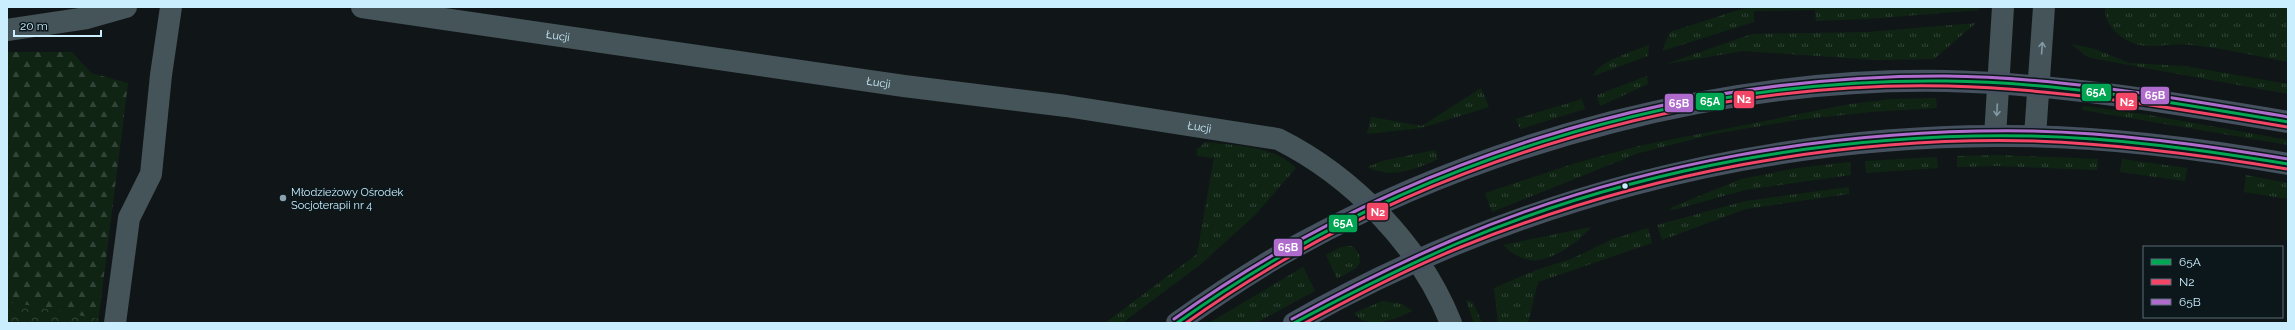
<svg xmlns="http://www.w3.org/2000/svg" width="2295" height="330" viewBox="0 0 2295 330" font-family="Raleway,sans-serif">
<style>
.grass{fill:url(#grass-tufts)}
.forest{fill:url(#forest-firs)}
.park{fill:url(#park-crowns)}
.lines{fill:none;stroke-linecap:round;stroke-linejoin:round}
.minor{stroke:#455459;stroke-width:22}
.major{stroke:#45515e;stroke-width:22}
.bus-1-casing{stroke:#0c171c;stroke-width:6}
.bus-2-casing{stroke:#0c171c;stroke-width:6}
.bus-3-casing{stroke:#0c171c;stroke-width:6}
.bus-1{stroke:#00a651;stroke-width:3}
.bus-2{stroke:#f34667;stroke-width:3}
.bus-3{stroke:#b06ccc;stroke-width:3}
.oneway{stroke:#8199a3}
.bus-dot{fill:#caeefd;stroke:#0c171c;stroke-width:1.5}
.poi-dot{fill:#89a2ad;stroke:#0c171c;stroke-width:1.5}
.labels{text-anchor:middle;stroke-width:3;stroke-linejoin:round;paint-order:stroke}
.street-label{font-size:11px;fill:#caeefd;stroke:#0c171c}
.poi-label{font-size:11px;fill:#caeefd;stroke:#0c171c;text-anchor:start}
.line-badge{stroke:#0c171c;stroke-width:1.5}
.badge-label{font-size:11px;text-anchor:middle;font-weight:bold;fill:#fff}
</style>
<defs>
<pattern id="grass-tufts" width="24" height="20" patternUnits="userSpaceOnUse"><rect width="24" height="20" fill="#102414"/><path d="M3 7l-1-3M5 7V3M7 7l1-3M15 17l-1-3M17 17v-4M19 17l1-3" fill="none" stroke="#314437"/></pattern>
<pattern id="forest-firs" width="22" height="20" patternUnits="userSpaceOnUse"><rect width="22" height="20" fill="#102414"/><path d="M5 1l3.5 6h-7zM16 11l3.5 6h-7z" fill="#314437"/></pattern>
<pattern id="park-crowns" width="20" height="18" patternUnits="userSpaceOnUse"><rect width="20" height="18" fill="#102414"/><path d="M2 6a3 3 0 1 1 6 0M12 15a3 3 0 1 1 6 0" fill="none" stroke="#314437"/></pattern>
</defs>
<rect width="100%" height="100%" fill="#101618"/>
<path class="grass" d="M1748,7H1979V10L1867,19L1816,21L1815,10L1754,11V22L1662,51L1670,32Z
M2105,7H2288V62C2256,56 2223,48 2191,45C2173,42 2153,49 2136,44C2119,38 2104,25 2105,7Z
M1976,23L1934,59L1876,60L1743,51L1666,64L1752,34L1868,32Z
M2072,44L2095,49L2129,63L2184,66L2288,84V94L2096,59L2086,56Z
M1649,45L1648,56L1593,76C1599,61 1634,51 1649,45Z
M1647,76L1648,84L1600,106L1597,95Z
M1481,88L1489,107L1421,128L1367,134L1371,117L1422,126Z
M1936,98L1937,108L1871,112L1797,120L1714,134L1639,153L1492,212L1485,193L1576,163L1639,146L1850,104L1893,99Z
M1582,99L1585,109L1520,129L1516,119Z
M2084,106L2149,115L2288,140V145L2083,110L2081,108Z
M1206,142C1236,146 1273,145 1296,168L1255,215L1201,264L1122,323H1105L1197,254L1214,158L1197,156V149Z
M1435,150L1438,159C1414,170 1392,179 1367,167L1382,161Z
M1998,155L2098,159L2097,170L1997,166L1957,167V156Z
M1937,157L1938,168L1866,173L1865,161Z
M2122,159L2187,168L2185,181L2120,172Z
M1850,162L1851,175L1745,190L1673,210L1670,208L1741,179L1798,168Z
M2246,175L2288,183V199L2244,192Z
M1849,187V194L1746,209L1662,240L1657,225L1745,201Z
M1591,227C1580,242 1549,263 1530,260C1519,258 1511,253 1503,245Z
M1648,228L1652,243L1538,282L1528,323H1498L1494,288L1536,270L1571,259L1613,239Z
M1353,246L1359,254L1360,263L1356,268L1337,279L1326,255L1341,247Z
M1303,267L1315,291L1256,323H1209Z
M1466,300L1473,302L1482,323H1474Z
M1382,301L1402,304L1412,311C1396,320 1366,330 1354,313Z"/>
<path class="forest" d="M7,52H72L91,73L128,83L98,323H7Z"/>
<path class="park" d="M7,301L98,319V323H7Z"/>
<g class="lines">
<g class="minor">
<path id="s1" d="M362,7L904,86L1066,106L1278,139C1352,176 1420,245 1451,323"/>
<path d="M7,30L87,18L126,7"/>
<path d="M1995,136L2003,7"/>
<path d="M2035,136L2044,7"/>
<path d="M115,323L129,218L151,174L161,75L171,7"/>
</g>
<path class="major" d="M1177,323C1216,295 1258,267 1300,244C1490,140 1728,77 1946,81C2061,84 2174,103 2288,122
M1294,323C1506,202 1751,137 1995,136C2094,135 2191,147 2288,164"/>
<defs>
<path id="bus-1" d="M1177,323C1399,165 1673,78 1946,81C2060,82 2175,103 2288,122
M1294,323C1347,295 1401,268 1456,244C1634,168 1839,132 2031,136C2118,138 2203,150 2288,164"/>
<path id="bus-2" d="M1186,323C1402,169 1682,80 1948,86C2062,89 2175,108 2287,127
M1305,323C1356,296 1407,269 1461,247C1641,174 1839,136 2034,141C2119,144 2203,155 2287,169"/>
<path id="bus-3" d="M1174,319C1397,160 1671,75 1945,76C2060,77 2175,98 2288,117
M1292,319C1345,290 1399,263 1455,239C1633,163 1837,128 2031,131C2117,133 2203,145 2288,159"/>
</defs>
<use href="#bus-1" class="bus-1-casing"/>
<use href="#bus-2" class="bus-2-casing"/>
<use href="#bus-3" class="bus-3-casing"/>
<use href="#bus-1" class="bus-1"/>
<use href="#bus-2" class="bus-2"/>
<use href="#bus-3" class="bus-3"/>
</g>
<defs><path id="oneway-shaft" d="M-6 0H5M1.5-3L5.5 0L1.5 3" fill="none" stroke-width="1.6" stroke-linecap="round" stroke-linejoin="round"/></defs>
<g class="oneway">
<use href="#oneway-shaft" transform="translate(2042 48) rotate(-86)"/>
<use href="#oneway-shaft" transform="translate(1997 110) rotate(93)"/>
</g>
<circle class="bus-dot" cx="1625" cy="186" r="3.5"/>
<circle class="poi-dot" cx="283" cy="198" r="4"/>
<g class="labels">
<g class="street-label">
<text dy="4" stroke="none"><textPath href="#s1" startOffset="198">Łucji</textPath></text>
<text dy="4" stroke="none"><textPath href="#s1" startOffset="522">Łucji</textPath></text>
<text dy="4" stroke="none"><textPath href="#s1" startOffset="846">Łucji</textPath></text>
</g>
<g class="poi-label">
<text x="291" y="196">Młodzieżowy Ośrodek<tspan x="291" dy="13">Socjoterapii nr 4</tspan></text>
</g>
</g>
<g class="line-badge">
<rect x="2081" y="83" width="31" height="19" rx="4" fill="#00a651"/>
<rect x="2140" y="86" width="30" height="19" rx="4" fill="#b06ccc"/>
<rect x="1733" y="90" width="22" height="19" rx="4" fill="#f34667"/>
<rect x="1695" y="92" width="30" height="19" rx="4" fill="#00a651"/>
<rect x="2115" y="92" width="23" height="19" rx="4" fill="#f34667"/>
<rect x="1664" y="93" width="30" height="20" rx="4" fill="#b06ccc"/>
<rect x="1366" y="202" width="23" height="19" rx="4" fill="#f34667"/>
<rect x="1328" y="214" width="30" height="19" rx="4" fill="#00a651"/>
<rect x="1273" y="238" width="30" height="19" rx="4" fill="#b06ccc"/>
</g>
<g class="badge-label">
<text x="2096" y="96">65A</text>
<text x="2155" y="99">65B</text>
<text x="1744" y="103">N2</text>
<text x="1710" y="105">65A</text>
<text x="2127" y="106">N2</text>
<text x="1679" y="107">65B</text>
<text x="1378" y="216">N2</text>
<text x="1343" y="227">65A</text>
<text x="1288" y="251">65B</text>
</g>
<rect width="2295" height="330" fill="none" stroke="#caeefd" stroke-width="16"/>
<rect x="2143" y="246" width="140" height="72" fill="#0c171c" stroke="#586d76"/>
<rect x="2151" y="259" width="20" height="6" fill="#00a651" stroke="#586d76"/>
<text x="2179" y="266" font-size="12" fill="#caeefd">65A</text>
<rect x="2151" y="279" width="20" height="6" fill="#f34667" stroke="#586d76"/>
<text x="2179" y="286" font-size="12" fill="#caeefd">N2</text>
<rect x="2151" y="299" width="20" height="6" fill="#b06ccc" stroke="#586d76"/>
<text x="2179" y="306" font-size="12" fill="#caeefd">65B</text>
<path d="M14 30v6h87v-6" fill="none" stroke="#caeefd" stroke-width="2"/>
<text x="20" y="30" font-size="12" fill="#caeefd" stroke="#0c171c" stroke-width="3" paint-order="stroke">20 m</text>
</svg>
